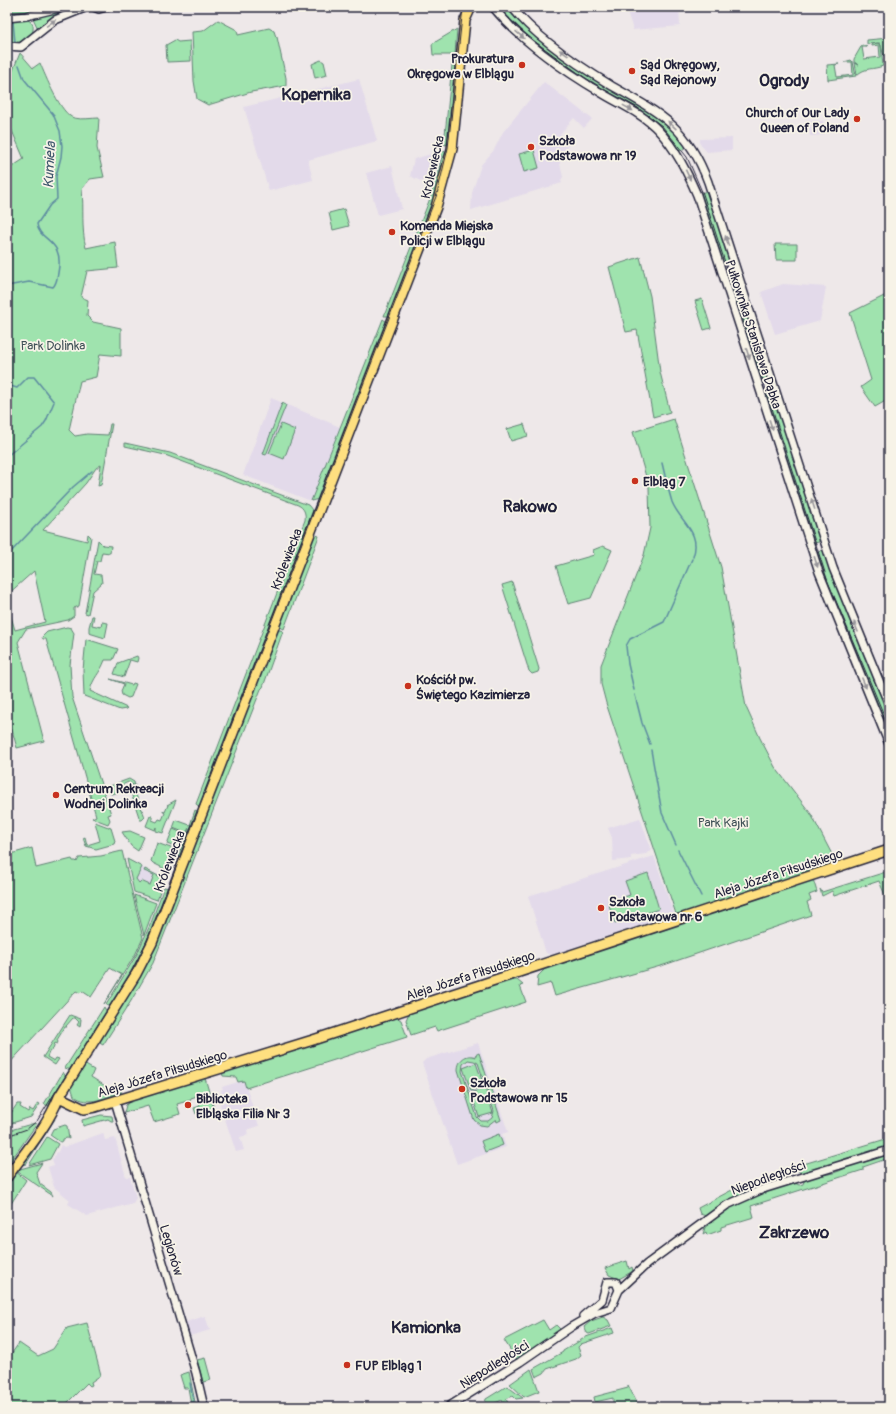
<svg xmlns="http://www.w3.org/2000/svg" width="896" height="1414" viewBox="0 0 896 1414" font-family="Pangolin,sans-serif">
<style>
.built{fill:#e3daea}
.green{fill:#9fe3ae;stroke:#608274;fill-rule:evenodd}
.lines{fill:none;stroke-linecap:round;stroke-linejoin:round}
.stream{stroke:#5d8ba0;stroke-width:1.5}
.minor-casing{stroke:#22223b;stroke-width:10}
.major-casing{stroke:#22223b;stroke-width:12}
.minor{stroke:#f7f3e8;stroke-width:7}
.major{stroke:#fedf80;stroke-width:9}
.tram{stroke:#22223b;stroke-width:1}
.oneway{fill:#97959a}
.poi-dot{fill:#c8321e;stroke:#f7f3e8;stroke-width:1.5}
.labels{text-anchor:middle;stroke-width:3.5;stroke-linejoin:round;paint-order:stroke}
.poi-label{font-size:13px;font-weight:bold;fill:#22223b;stroke:#f7f3e8;text-anchor:start}
.street-label{font-size:13px;fill:#22223b;stroke:#f7f3e8}
.park-label{font-size:13px;fill:#415258;stroke:#f7f3e8}
.water-label{font-size:14px;font-style:italic;fill:#3f576d;stroke:#f7f3e8}
.district-label{font-size:17px;font-weight:bold;fill:#22223b;stroke:#f7f3e8}
</style>
<rect width="100%" height="100%" fill="#eee8e9"/>
<filter id="ink" filterUnits="userSpaceOnUse"><feTurbulence type="fractalNoise" baseFrequency=".025" numOctaves="2"/><feDisplacementMap in="SourceGraphic" scale="8" xChannelSelector="R" yChannelSelector="G"/><feConvolveMatrix kernelMatrix="1 2 1 2 8 2 1 2 1" color-interpolation-filters="sRGB"/></filter>
<g filter="url(#ink)">
<path class="built" d="M679,7L680,26L633,30L626,8Z
M359,79L377,141L308,160L313,180L269,191L244,107Z
M544,82L592,119L584,128L574,118L560,134L570,143L559,159L563,177L561,180L562,183L471,210L472,193L481,165L494,150L503,132Z
M809,121H823L824,135L810,136Z
M732,138V150L707,152L700,144V139Z
M438,152L442,157L435,184L425,183L410,176L414,159Z
M392,166L402,209L378,215L366,173Z
M783,284L826,287L820,321L775,334L761,292Z
M271,398L340,427L311,501L243,475Z
M640,818L651,849L646,854L631,856V859L613,861L612,838L608,828Z
M654,856L674,914L551,955L546,953L528,896Z
M139,866L156,874L151,890L135,882Z
M478,1043L508,1132L502,1134L506,1147L457,1164L422,1063L426,1059Z
M244,1080L259,1126L247,1130L248,1135L240,1137L244,1150L236,1152L220,1104L224,1102L221,1090L223,1089L222,1087Z
M103,1133L105,1140L115,1138L126,1177H130L136,1198L133,1203L87,1216L68,1204L70,1200L54,1187L48,1167L54,1165L52,1159L54,1158V1156L56,1155V1153L58,1152L61,1145L64,1147Z
M205,1316L210,1330L190,1336L186,1322Z"/>
<path class="green" d="M7,7H53L34,12L7,15Z
M71,7L74,8L56,16L38,29L33,18Z
M497,7H505C548,59 618,80 668,124C675,130 681,139 688,146L680,151L659,127L581,76L520,33Z
M24,19L30,21L33,25C35,40 19,45 7,43V23Z
M218,20L237,30L238,35L269,28L274,31L276,37H277L286,78V86L251,92L208,105L197,99L194,81L192,32L203,31Z
M457,29L455,54L459,55L449,144L444,145L453,55H433L432,44Z
M889,38V50L884,56L880,43L867,44V40Z
M175,40L178,42L190,41L191,61L167,62L166,45Z
M878,43L881,45L883,66C873,70 865,67 857,75L855,63L859,65L854,62V59L862,45L867,47H862L864,59L880,57L879,45L872,46V44Z
M20,53L33,68L40,63C45,75 61,115 74,118C82,120 92,118 99,118L97,148L104,177L90,179L82,189C84,209 81,228 86,248L115,242L118,268L87,271L81,297L88,300L87,316L93,322L121,328V356L100,354L96,377L80,381L69,430L75,436L87,434L108,435L110,424H112L101,485L98,486L101,465L96,468L86,483L43,530L87,541L88,534L91,537L79,606L74,608V616L68,620L26,629L18,642L44,741L17,748L12,730L7,731V603L15,630L45,622L34,571L7,595V170L24,159L7,119V85Z
M321,60L324,62L327,75L315,78L312,64Z
M851,60L853,62L856,76L828,80L827,65L839,64L835,65L837,77L853,75L852,62H844Z
M534,150L539,168L524,172L519,154Z
M449,151L443,179L391,316H384L429,201L442,157L438,152Z
M707,191L730,259L728,263L721,262L700,196L701,193Z
M344,209L349,226L333,230L329,213Z
M775,244H797V260H776Z
M640,257L650,296L660,372L670,412L653,417L637,330L626,332L609,267Z
M732,270L768,375L767,379H760L725,274Z
M888,294L889,399L875,407L861,387L871,380L850,313Z
M702,299L711,328L704,330L695,301Z
M383,319L387,322L319,499L311,501Z
M771,390L819,536V542L814,543L764,393Z
M282,403L286,405L266,455L263,454Z
M674,419L721,567L746,707L760,738L775,767L811,814L837,864L677,917L606,703L601,684V665L644,555L650,528L649,487L633,432Z
M281,424L295,430L284,459L269,453Z
M524,424L528,436L511,441L507,429Z
M125,443L170,453L308,505L313,511L200,807L196,804L305,520C306,513 304,508 298,505L165,455L125,446Z
M313,534L319,536L284,629L278,626Z
M98,540L103,545L111,546L110,553L102,552L100,561H97L94,574L101,575L102,583L93,591L88,614L85,613Z
M603,546L612,550L591,598L568,604L556,566L594,555L593,550Z
M822,550L825,552L840,595L889,712V736V730L830,594L816,554Z
M512,582L539,669L538,672L532,674L529,671L502,585Z
M92,616H94L92,625L101,627L102,622L108,623L105,638L89,633V627Z
M67,627L71,628L74,633L70,665L72,697L111,814L108,815L110,820L108,824L92,818L96,816L46,639H43L42,637L47,632Z
M276,629L283,631L263,687L261,689L153,963L131,1001L103,1045L98,1042L139,975Z
M86,639L118,649L113,660H105C100,674 93,677 90,691L127,708L126,709L120,710L84,696L83,670Z
M137,656L138,658L137,662L130,660L124,677L114,674L118,663Z
M110,679L132,685L133,683L136,684L131,697L128,698L122,695L121,691L124,684Z
M129,779L134,782L135,786L128,782L120,786L121,790L120,792L111,794L109,787L110,786Z
M128,784L135,787L136,795L145,817L142,820H140Z
M176,800L163,833L156,831V827L155,830L146,826L150,816H152V820L157,822L159,819L162,820L165,813L162,811L165,812L168,805H167Z
M195,810L199,812L181,857L178,856L189,828L186,833L173,828L176,820L190,825Z
M95,822L111,828L115,841L114,844L96,849L86,846L83,838L85,837L87,845L100,841Z
M173,829L185,834L180,849L167,844Z
M130,831L144,837L138,851L131,846L122,832Z
M157,843L179,851L173,866L167,870L153,863L151,861Z
M32,848L36,868L72,859L73,861H76L77,862L79,858L101,856L122,851L143,938L135,955L104,1004L122,975L110,968L91,997L82,991L80,993L76,991L7,1066V855Z
M127,859L142,867L136,879L139,883L141,881L150,885L154,875L144,871L145,869L164,879L157,900L134,892Z
M889,871V900H887L879,881L834,896L832,891L822,896L820,889L822,892Z
M648,873L659,909L615,923L608,902L630,895L625,881Z
M813,879L817,892L809,895L811,900L807,902L811,915L664,965L555,996L551,983L537,987L538,976L547,967Z
M164,887L169,888L141,957L112,1006H108L106,1005L137,954L151,923Z
M134,895L156,903L144,935Z
M507,980H517L523,985L520,986L526,1002L437,1031L435,1027L411,1035L406,1020L409,1013Z
M104,1007L107,1013L71,1070L65,1068Z
M70,1015L81,1019L80,1027L77,1025L79,1022L75,1018H73L66,1026L67,1027H65L57,1040L58,1042L57,1044L55,1043L52,1051L50,1050L47,1057L54,1061L56,1058L59,1059L55,1065L43,1057Z
M396,1017L401,1020L407,1037L246,1088L244,1081L238,1082L236,1077L223,1076L222,1072Z
M479,1053L501,1120L497,1122L496,1119L487,1126L480,1125L474,1120L458,1070C458,1060 466,1053 476,1057L475,1055ZM468,1060L474,1061L478,1063L494,1111L492,1118L488,1121H481L477,1117L462,1071L463,1064Z
M476,1063L484,1086L471,1091L463,1068Z
M84,1064L94,1070L91,1077L110,1089L112,1086L122,1092C107,1097 89,1107 74,1096L71,1086Z
M63,1072L66,1077L48,1106L44,1104Z
M205,1078L214,1109L196,1114L194,1108L200,1106L197,1096L191,1098V1100L177,1104L180,1114L154,1122L148,1106L124,1113L126,1105L133,1099Z
M485,1088L493,1113L479,1117L471,1093Z
M38,1103L40,1104L31,1117L9,1124V1116L17,1104H21L20,1107L28,1112L30,1109L33,1111Z
M101,1115L112,1116L113,1121H111L108,1119L83,1126L82,1120Z
M53,1117L55,1119L26,1164L18,1166L15,1171L26,1180L7,1210V1181L17,1165L37,1142Z
M35,1123L36,1125L7,1166V1131Z
M65,1125L67,1126L69,1139L67,1138L63,1139V1141L60,1142L50,1135L53,1129Z
M499,1134L503,1145L485,1152L481,1141Z
M47,1137L58,1144L50,1159L29,1165Z
M889,1138V1147L856,1157L854,1156L841,1160L840,1162L804,1173L799,1172L797,1166Z
M889,1153V1158L863,1167V1170L751,1206L754,1217L721,1227V1230L707,1235L706,1232L703,1234L706,1224L729,1207L751,1196L793,1182L799,1185L803,1184L805,1179C819,1174 837,1176 849,1165Z
M42,1163L36,1172L40,1184L51,1192L53,1196L18,1172L20,1169Z
M751,1183L752,1187L749,1192L721,1205L706,1216L700,1214L698,1208L730,1191Z
M627,1261L629,1269L632,1267L633,1271L619,1279L609,1275L605,1268Z
M603,1317L608,1320L611,1326L589,1334L587,1333L584,1327L591,1321Z
M543,1320L549,1330L556,1325L560,1329L556,1334L519,1360L516,1359L504,1340Z
M87,1323L101,1375L91,1382L92,1385L90,1386L87,1383L63,1407H7V1360L19,1343L38,1356L53,1349L67,1328Z
M612,1328L614,1333L581,1344L578,1347L581,1355L576,1359L547,1369L544,1373L536,1377L533,1369L563,1352V1351L586,1337Z
M205,1358L211,1380L203,1382L197,1360Z
M531,1369L539,1391L524,1397L510,1384Z
M189,1372L196,1407H187L191,1404L188,1388H184L180,1375Z
M628,1385L639,1407H621L613,1403V1398L595,1402L594,1397L628,1388Z
M507,1386L523,1398L516,1399L513,1396L506,1399L508,1403L504,1404L502,1400L493,1404V1407H484L486,1399Z"/>
<g class="lines">
<path class="stream" d="M10,7L12,11
M13,22L15,42
M7,286L29,282L53,287C57,283 57,278 58,273C65,238 39,242 37,224L50,205L57,199L56,176L61,157L62,146L60,131L53,114L24,79L19,65
M7,385L17,388L28,377H34L54,402L46,421L42,427L7,456
M662,463C665,476 668,489 672,502C680,522 702,532 693,557
M7,556L73,487L92,471
M634,690L628,664L626,646L630,639L664,622L692,559
M635,695L642,723L650,744
M651,750L662,813L676,845
M678,850L701,896
M190,1383L194,1407"/>
<defs>
<path id="minor" d="M94,7L99,9L106,7
M493,7C521,41 563,70 600,92C619,104 642,113 658,130C676,149 687,172 697,195L819,572L889,744
M512,7C535,37 579,66 612,86C660,113 688,127 708,182L833,568L889,705
M7,18L26,16L63,7
M7,46L21,47L55,20L87,7
M115,1101L196,1373L204,1407
M583,1316L602,1300L607,1282H616L619,1290
M448,1407L520,1362L571,1327L595,1313L611,1308L619,1290L647,1264L727,1205L763,1189L889,1150"/>
<path id="major" d="M59,1097L84,1109L95,1107L313,1040L889,850
M7,1177C26,1151 47,1127 59,1097L136,974L152,943L436,207L452,149L465,20L471,7"/>
</defs>
<use href="#minor" class="minor-casing"/>
<use href="#major" class="major-casing"/>
<use href="#minor" class="minor"/>
<use href="#major" class="major"/>
<path class="tram" d="M499,7L516,27L530,38L592,83L638,108L662,126L687,157L703,194L828,582L889,727
M7,1136L27,1129L37,1121L136,965L157,917L437,194L448,148L463,7"/>
</g>
<defs><path id="oneway-solid" d="M-6-.8H1V-3.2L6.5 0L1 3.2V.8H-6Z"/></defs>
<g class="oneway">
<use href="#oneway-solid" transform="translate(51 23) rotate(-35)"/>
<use href="#oneway-solid" transform="translate(520 35) rotate(41)"/>
<use href="#oneway-solid" transform="translate(564 53) rotate(-145)"/>
<use href="#oneway-solid" transform="translate(628 108) rotate(29)"/>
<use href="#oneway-solid" transform="translate(672 125) rotate(-137)"/>
<use href="#oneway-solid" transform="translate(688 175) rotate(65)"/>
<use href="#oneway-solid" transform="translate(727 241) rotate(-108)"/>
<use href="#oneway-solid" transform="translate(748 354) rotate(72)"/>
<use href="#oneway-solid" transform="translate(771 425) rotate(72)"/>
<use href="#oneway-solid" transform="translate(813 504) rotate(-108)"/>
<use href="#oneway-solid" transform="translate(816 562) rotate(72)"/>
<use href="#oneway-solid" transform="translate(856 627) rotate(-112)"/>
<use href="#oneway-solid" transform="translate(864 683) rotate(67)"/>
</g>
</g>
<g class="poi-dot">
<circle cx="522" cy="65" r="4"/>
<circle cx="632" cy="71" r="4"/>
<circle cx="857" cy="119" r="4"/>
<circle cx="531" cy="147" r="4"/>
<circle cx="392" cy="232" r="4"/>
<circle cx="635" cy="481" r="4"/>
<circle cx="408" cy="686" r="4"/>
<circle cx="56" cy="795" r="4"/>
<circle cx="601" cy="908" r="4"/>
<circle cx="462" cy="1089" r="4"/>
<circle cx="188" cy="1105" r="4"/>
<circle cx="347" cy="1365" r="4"/>
</g>
<g class="labels">
<g class="poi-label">
<text x="514" y="63" text-anchor="end">Prokuratura<tspan x="514" dy="15">Okręgowa w Elblągu</tspan></text>
<text x="640" y="69">Sąd Okręgowy,<tspan x="640" dy="15">Sąd Rejonowy</tspan></text>
<text x="849" y="117" text-anchor="end">Church of Our Lady<tspan x="849" dy="15">Queen of Poland</tspan></text>
<text x="539" y="145">Szkoła<tspan x="539" dy="15">Podstawowa nr 19</tspan></text>
<text x="400" y="230">Komenda Miejska<tspan x="400" dy="15">Policji w Elblągu</tspan></text>
<text x="643" y="486">Elbląg 7</text>
<text x="416" y="684">Kościół pw.<tspan x="416" dy="15">Świętego Kazimierza</tspan></text>
<text x="64" y="793">Centrum Rekreacji<tspan x="64" dy="15">Wodnej Dolinka</tspan></text>
<text x="609" y="906">Szkoła<tspan x="609" dy="15">Podstawowa nr 6</tspan></text>
<text x="470" y="1087">Szkoła<tspan x="470" dy="15">Podstawowa nr 15</tspan></text>
<text x="196" y="1103">Biblioteka<tspan x="196" dy="15">Elbląska Filia Nr 3</tspan></text>
<text x="355" y="1370">FUP Elbląg 1</text>
</g>
<g class="street-label">
<text transform="translate(432 167) rotate(-77)" y="5">Królewiecka</text>
<text transform="translate(754 334) rotate(72)" y="5">Pułkownika Stanisława Dąbka</text>
<text transform="translate(286 559) rotate(-69)" y="5">Królewiecka</text>
<text transform="translate(169 861) rotate(-69)" y="5">Królewiecka</text>
<text transform="translate(778 873) rotate(-18)" y="5">Aleja Józefa Piłsudskiego</text>
<text transform="translate(470 975) rotate(-18)" y="5">Aleja Józefa Piłsudskiego</text>
<text transform="translate(162 1073) rotate(-17)" y="5">Aleja Józefa Piłsudskiego</text>
<text transform="translate(768 1177) rotate(-20)" y="5">Niepodległości</text>
<text transform="translate(172 1250) rotate(73)" y="5">Legionów</text>
<text transform="translate(494 1364) rotate(-32)" y="5">Niepodległości</text>
</g>
<g class="park-label">
<text x="53" y="350">Park Dolinka</text>
<text x="723" y="827">Park Kajki</text>
</g>
<g class="water-label">
<text transform="translate(49 165) rotate(-87)" y="5">Kumiela</text>
</g>
<g class="district-label">
<text x="784" y="86">Ogrody</text>
<text x="316" y="100">Kopernika</text>
<text x="530" y="512">Rakowo</text>
<text x="794" y="1238">Zakrzewo</text>
<text x="426" y="1333">Kamionka</text>
</g>
</g>
<rect width="896" height="1414" fill="none" stroke="#f7f3e8" stroke-width="24"/>
<rect x="12" y="12" width="872" height="1390" fill="none" stroke="#22223b" stroke-width="1.5" filter="url(#ink)"/>
</svg>
